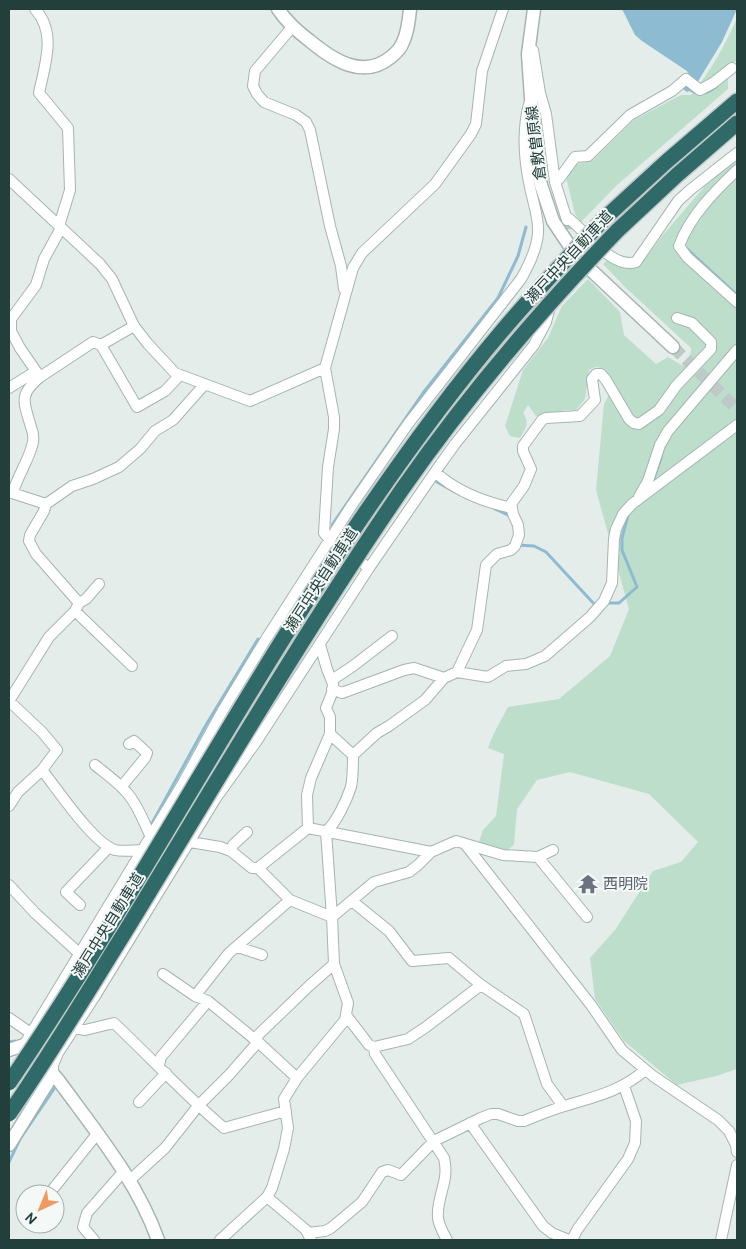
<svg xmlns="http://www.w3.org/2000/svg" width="746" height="1249" viewBox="0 0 746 1249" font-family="Cabin,'Noto Sans JP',sans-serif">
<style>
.green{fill:#bddecb}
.water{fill:#8dbbd1}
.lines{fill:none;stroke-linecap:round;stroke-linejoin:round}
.stream{stroke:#8dbbd1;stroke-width:3}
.minor-tunnel{stroke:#bdcac7;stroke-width:10;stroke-dasharray:10 5;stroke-linecap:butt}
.tertiary-tunnel{stroke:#bdcac7;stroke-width:12;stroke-dasharray:12 6;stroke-linecap:butt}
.minor-casing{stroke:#a6b5b2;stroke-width:12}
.tertiary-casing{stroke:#a6b5b2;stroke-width:15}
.motorway-casing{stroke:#c1c9c8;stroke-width:18}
.minor{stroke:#fff;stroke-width:10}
.tertiary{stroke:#fff;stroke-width:12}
.motorway{stroke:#2f6a68;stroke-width:15}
.motorway-bridge-casing{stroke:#c1c9c8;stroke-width:18;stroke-linecap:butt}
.motorway-bridge{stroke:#2f6a68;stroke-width:15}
.labels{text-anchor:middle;stroke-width:4;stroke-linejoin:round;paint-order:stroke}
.street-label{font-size:15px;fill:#233f3c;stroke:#f4f9f8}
.worship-label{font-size:15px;fill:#5b616d;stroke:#f4f9f8;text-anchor:start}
</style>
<rect width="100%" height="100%" fill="#e4edea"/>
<path class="green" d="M737,18V60L728,68V89L617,185L581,222L575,214L566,177L577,164L592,161L634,120L681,95H691C710,72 725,46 737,18Z
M737,160V1069L716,1076L677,1085L624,1041L595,999L590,958L615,930L653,871L681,862L698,842L649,794L570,772L537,780L517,809L514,845L507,850L479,842L483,830L496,816L504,754L488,748L493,735L508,707L559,699L610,656L629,609L596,490L604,404L615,384L603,368L595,367L589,370L585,399L576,410H566L536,416L528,405L523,413C530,423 526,428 520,438L510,436L505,426L523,370L548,338L562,306L588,279L620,312L624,335L656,364L668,357L683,366L690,358L691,348L626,288L603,264L608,259L612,262L639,267L662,236L711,179Z"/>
<path class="water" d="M622,9H737L722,42L700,78L694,89L687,92L680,87L690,76L687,71L642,41L635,35Z"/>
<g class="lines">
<path class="stream" d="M689,89C699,96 707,94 717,86
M686,248L737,295
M654,478L661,458
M437,482L455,492
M495,509L510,516
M332,525L423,393L498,298L518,256L526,227
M518,545L534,546L546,552L596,606
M605,606L608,603H619L637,587L622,550V538L628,515
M150,827L206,725L258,639
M9,1042L15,1041
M9,1162L20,1139L56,1086"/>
<path class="minor-tunnel" d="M566,244L567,220"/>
<path class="tertiary-tunnel" d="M673,347L737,409"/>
<defs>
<path id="minor" d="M35,9C57,33 45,64 39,93L68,128L70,190L59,226
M293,26L255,71L253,86L257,94L264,102L296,115L306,122L310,130L330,226L341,266L344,289
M533,50L540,93L546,114L555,182L567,220
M737,170C714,192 690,216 679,246L687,257L737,302
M9,179L100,264L112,279L134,326L148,344L175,373L250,401L325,368
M555,180L559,179L575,157L588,156L630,115L672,91L686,79L700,90L713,83L732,68
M567,217C585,230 612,270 636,262L678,201L690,190L737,153
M61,228L44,259L36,285L11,319V331L20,348L40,377L93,342L101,345
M134,326L101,345L137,407L165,391L180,375
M9,388L36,371
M435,472C457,492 484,502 512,508
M9,492L46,504
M13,492C18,475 30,458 33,442C34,436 33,432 31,427C24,402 18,395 40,377
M639,497L648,481L660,445L668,431L737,350
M369,568L330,540L324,533L328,467L334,429V417L325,368L353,268L362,253L435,184L471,134L476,124L482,71L503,9
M79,603L86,599L99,584
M75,611L132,666
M320,645L327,669L333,684L332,693L326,708L330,717V734L353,755
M457,672L477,630L486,565L497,554L511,550L515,546L519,535L518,525L513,514L511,504L524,486L531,469L523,451V446L542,420L546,418L580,416L595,400L592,379L596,374H601L606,380L629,419L634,423L639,424L659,410L676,386L711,349V342L692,323L677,318
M332,680L353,666L392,636
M332,689L342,693L404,670L414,668L444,678
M95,765C106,774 119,783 128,794C139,807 144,823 151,837
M122,786L145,758L147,753L134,741L129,744
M9,806L18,792L42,770
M308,828L307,795L311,778L330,734
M326,831C336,824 347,799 351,787C353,777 353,765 353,755L377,733L389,726L425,700L444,678L457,672L488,677L506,666L526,664L545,656L590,617L604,601L612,583L614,539L616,529L623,514L632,504L737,425
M326,831L332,917L374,882L409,872L418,865L431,852
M190,842L220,847L231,851L252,868H258L290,900L332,917L334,964L348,1003L345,1020L297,1078L284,1099L288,1128L284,1149L272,1188L267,1197L220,1240
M465,844L591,1005L622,1050L653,1076L718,1120L729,1131L736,1145L737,1152
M142,850C134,850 123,852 115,850C93,843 58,790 42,770L57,750L42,732L9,701L49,637L75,611L79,603L36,554L29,541L30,535L44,511L46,504L72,486L93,479L119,467L140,449L155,431L173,420L205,384
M231,851L233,845L247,832
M538,857L587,917
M258,868L308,828L431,852L456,841L503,855L538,857L553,850
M9,885L35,913L104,976
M352,901L389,931L412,961L449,958L481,985L524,1014L547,1084L563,1106
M80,905L66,892L109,847
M238,947L262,955
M163,974L195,996L208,1001L258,1042L297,1078
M195,996L229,953L290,900
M346,1015L369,1045L374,1047L408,1039L426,1027L481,985
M9,1018L32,1034
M75,1028L85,1030L114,1023C151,1058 185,1095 224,1128L286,1111
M254,1039L309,986L334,964
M24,1045L183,783L223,710L266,639L352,505L408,424L521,279C529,265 537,249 538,233C539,217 533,203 530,187C524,160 522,131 529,104
M374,1047L375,1054L444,1158C450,1182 436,1196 438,1218C439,1226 443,1233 447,1240
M159,1065L161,1057L208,1001
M53,1074V1065L58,1053L95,996L216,798L256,742L369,568L435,472L455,444L534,345L546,322L560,268
M139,1102L166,1073
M470,1123L543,1226L552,1233L569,1240
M130,1180L165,1148L198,1106L229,1075L258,1042
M49,1194L97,1134
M267,1197L306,1230L311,1240
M308,1233L325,1231L331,1228L362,1202L382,1172L388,1170L401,1175L434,1141L481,1118L491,1114H498L518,1121H524C539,1115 553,1109 568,1105C597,1096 621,1091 645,1070
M94,1240L83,1227L87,1213L124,1171
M572,1240L577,1230L628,1159L635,1143L636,1121L624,1086
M721,1240L737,1165"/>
<path id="tertiary" d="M278,9C286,21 298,32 310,41C333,60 363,80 391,57C396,53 401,48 403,42C408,32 409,20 410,9
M534,9L528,54L531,98L537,168L541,185L553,221L577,257L673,347
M9,1050L24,1045L32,1057L53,1074L59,1081C96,1132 137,1181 158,1240
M9,1145L53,1074"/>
<path id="motorway" d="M605,218L666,162L737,101
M617,231L677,175L737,123"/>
</defs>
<use href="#minor" class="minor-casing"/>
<use href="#tertiary" class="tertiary-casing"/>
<use href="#motorway" class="motorway-casing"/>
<use href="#minor" class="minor"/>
<use href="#tertiary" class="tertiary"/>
<use href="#motorway" class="motorway"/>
<defs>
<path id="motorway-bridge" d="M9,1083C128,908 227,720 344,544C393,471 445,398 502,331C535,292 570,255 605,218
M9,1114C50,1055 87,993 125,932C216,783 304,632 403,488C467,396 540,311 617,231"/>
</defs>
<use href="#motorway-bridge" class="motorway-bridge-casing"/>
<use href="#motorway-bridge" class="motorway-bridge"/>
</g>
<defs>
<symbol id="temple-bare" viewBox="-9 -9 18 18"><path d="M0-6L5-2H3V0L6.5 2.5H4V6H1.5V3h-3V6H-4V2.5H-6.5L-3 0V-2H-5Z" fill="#6b7280" stroke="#f4f9f8" stroke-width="2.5" paint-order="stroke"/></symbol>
</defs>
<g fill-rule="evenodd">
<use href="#temple-bare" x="574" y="870" width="28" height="28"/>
</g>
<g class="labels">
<g class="street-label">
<text transform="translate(536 143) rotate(-97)" y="5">倉敷曽原線</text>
<text transform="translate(569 257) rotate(-47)" y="5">瀬戸中央自動車道</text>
<text transform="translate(321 580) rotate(-57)" y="5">瀬戸中央自動車道</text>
<text transform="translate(108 925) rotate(-58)" y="5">瀬戸中央自動車道</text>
</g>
<g class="worship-label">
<text x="603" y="889">西明院</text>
</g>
</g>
<rect width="746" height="1249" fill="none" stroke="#233f3c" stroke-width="20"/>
<g transform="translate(40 1209) rotate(224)"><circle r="24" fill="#f4f9f8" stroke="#a0afad"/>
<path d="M0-4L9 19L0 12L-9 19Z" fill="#f09a5f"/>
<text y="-8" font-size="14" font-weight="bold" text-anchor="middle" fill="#233f3c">N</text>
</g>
</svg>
